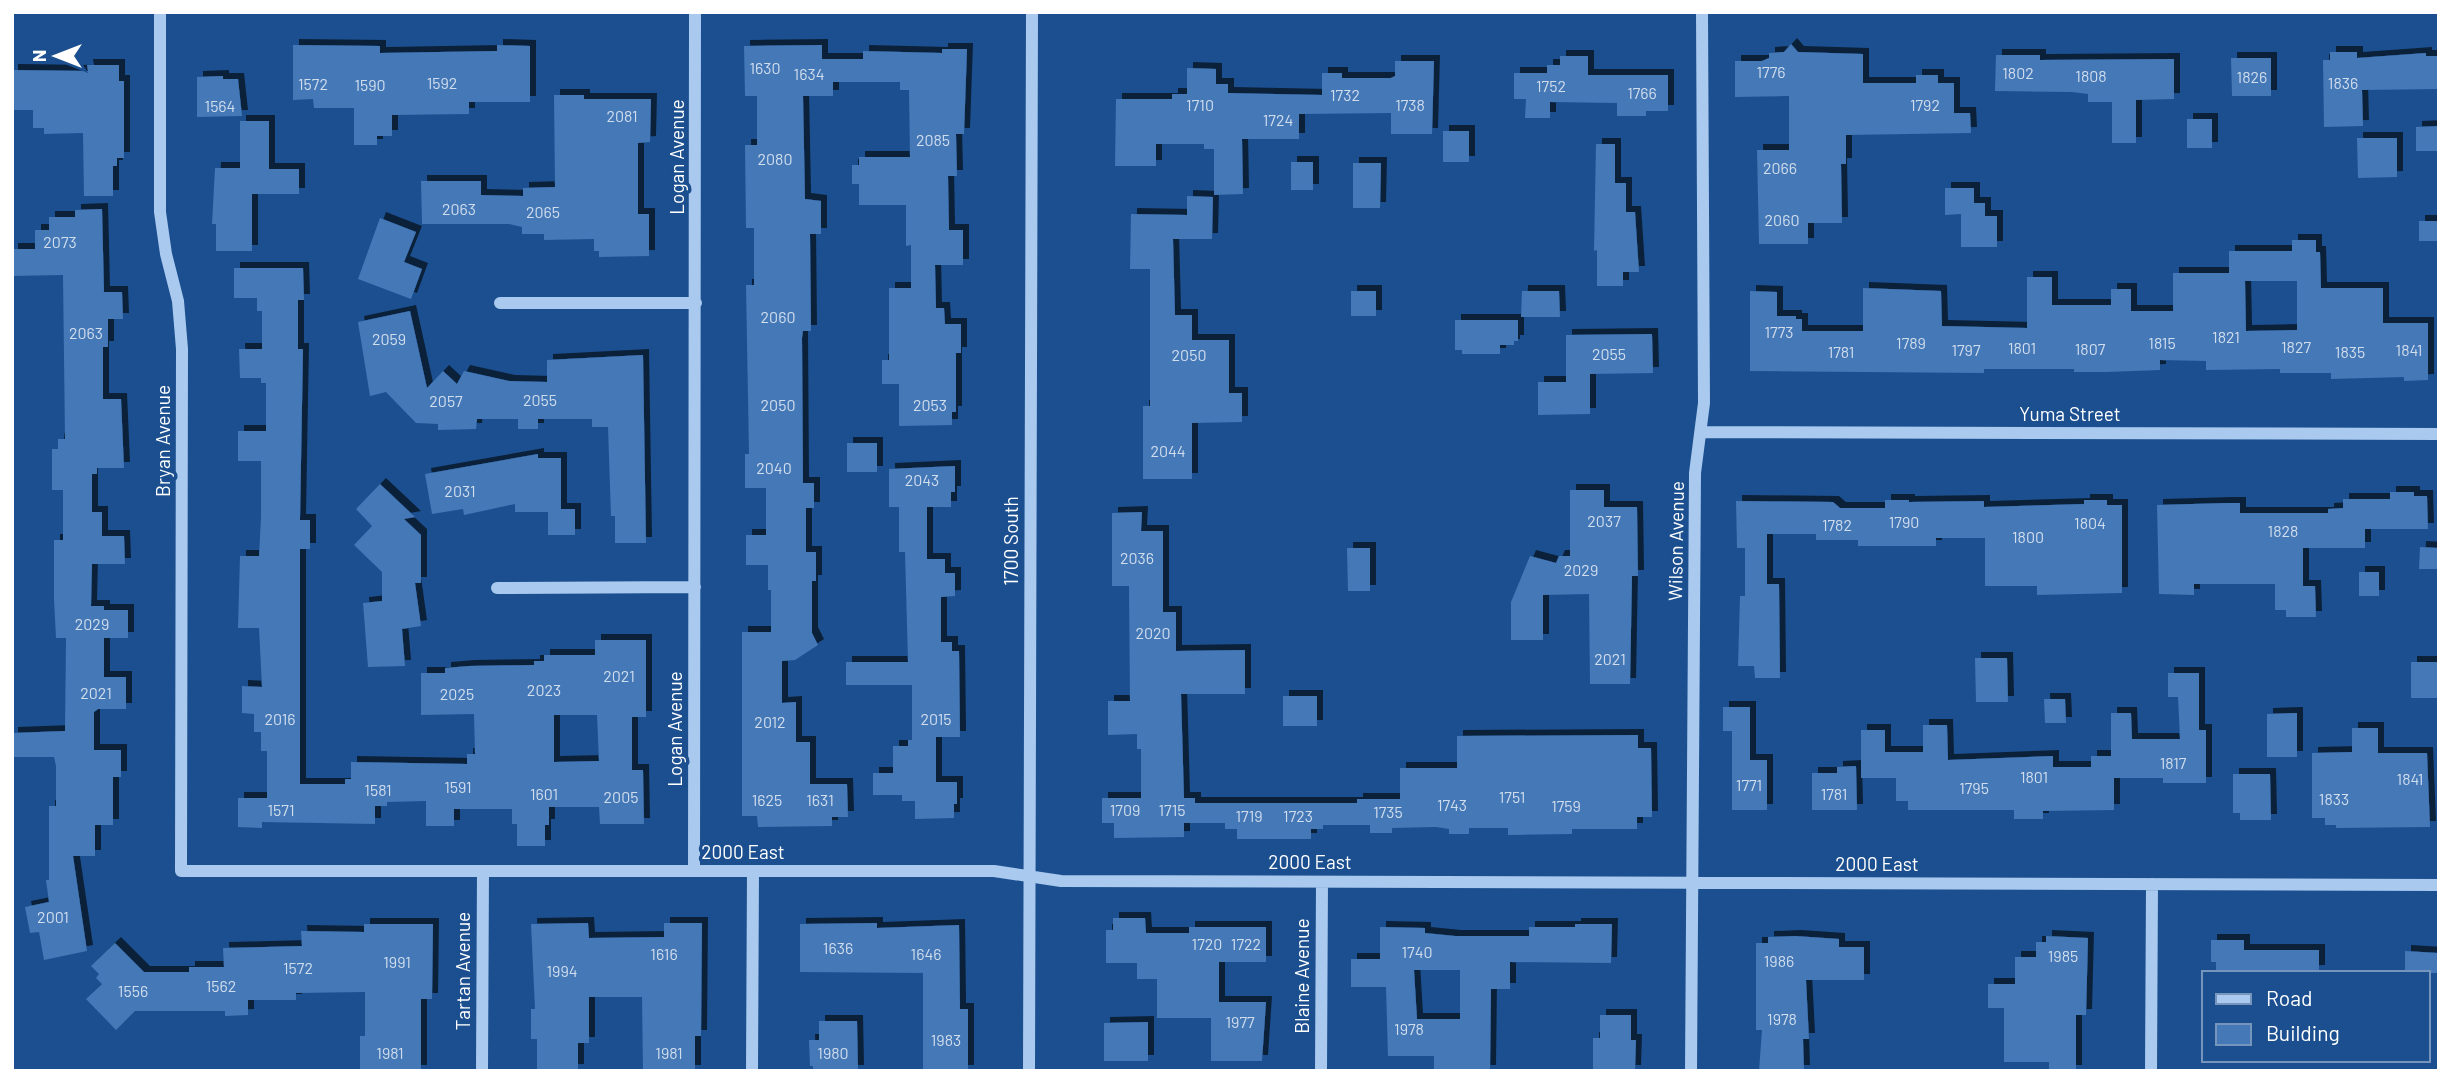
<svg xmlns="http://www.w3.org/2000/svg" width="2451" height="1083" viewBox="0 0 2451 1083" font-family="Barlow,sans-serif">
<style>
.building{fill:#4478b7;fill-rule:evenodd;filter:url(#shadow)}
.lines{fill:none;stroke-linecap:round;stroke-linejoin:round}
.minor{stroke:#a9c9ee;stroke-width:12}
.labels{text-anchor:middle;stroke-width:7;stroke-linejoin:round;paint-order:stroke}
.number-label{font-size:16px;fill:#d0dded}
.street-label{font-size:19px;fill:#fff;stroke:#1b4f8f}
</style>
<defs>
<filter id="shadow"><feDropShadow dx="6" dy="-6" stdDeviation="0" flood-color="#0009"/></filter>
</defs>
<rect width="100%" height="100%" fill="#1b4f8f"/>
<path class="building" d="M1791,44L1798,52L1863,54V83H1916V75H1938V83H1954V113H1970L1971,133L1846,135V164H1841L1842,223H1808V244H1759L1757,150H1789V96L1735,97V61H1762L1769,58V53L1784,52Z
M293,45L380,46V53L497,51V45L530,46V102H469V114L392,115V136H377V145H354V108H314L313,99L293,100Z
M822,45V59H863V51L942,53V49H967L964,134H956L957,176H948L949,230H963V265H935L936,308H944L945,324H961V353H956V412H952V425L899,426V384H882V360H889V288H911V245L906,246V205H859V184H852V165H859V157H910L909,90H900V82H833V96H803L805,199L821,201V234H810L811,331H803L802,338L803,483H814V508H806V552H816V581H812V633L818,645L795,660L782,661V703L796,702V742H810V784H847L848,817H832V826L758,827L757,816H742V632H771V590H768V565H746V535H766V488H745V454H749L746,285H754V228H746L745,145H757V96H745L744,46Z
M2330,52H2357V58L2426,53V56H2439V89L2362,90L2363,126L2324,127L2323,60H2330Z
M1996,55H2040V60L2174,59V99L2136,100V143H2112V102H2088V94L2072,92L1995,91Z
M1560,56H1588V75H1668V111H1646V116H1617V103L1550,102V118H1525L1526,99H1514V73H1547V65H1560Z
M2231,58H2271V96H2232Z
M1395,61H1434L1432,134H1391V113L1299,114V139H1242L1243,194L1214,195V149H1204V144H1156V166H1115L1116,99H1172V94H1187V68L1216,69V84H1228V93L1322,95V73H1342V78H1391L1395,76Z
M87,65H119V81H124V158H117V166H113V196H84L83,133L44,134V128H33V110H12V70L88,71Z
M223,76V79H238L242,116L197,117V77Z
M554,95H584V99H651L650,142L638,143V214H649V256L599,257V251H594V239L544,240V234H522V227L509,224H422L421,181H481V195L523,196V188L555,187Z
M2187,119H2212V148H2187Z
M240,121H269V169H299V194H252V251H216V224H212L215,168H240Z
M2439,126V151H2416V127Z
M1443,131H1469V162H1443Z
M2357,138H2397V177L2358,178Z
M1596,144H1615V183H1626V212H1635L1639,272H1623V286H1597V250L1594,251Z
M1291,162H1313V190H1291Z
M1353,163H1381L1380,208H1353Z
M1945,188H1974V203H1985V216H1997V247H1961V214L1945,215Z
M1187,196L1213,197L1212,239H1173L1175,315H1192V340H1229V393H1242V422L1192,423V479H1143V406H1150V269H1130L1131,214L1187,215Z
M102,209L104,292H122L123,319H108V347H103V399H121L124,468H97V474H92V512H102V536H124L125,564H92L91,606H104V610H128V638H104V677H126V709H98L94,712V750H121V777H113V825H95V856H73L87,951L44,960L39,932L30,933L25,907L49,902L46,880H49V806H56V766L54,757H12V733L65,731L66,638H56L54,599V540H63V490H52V449H58V439H65L63,275L12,276V249H35V230H49V217H75V210Z
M380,218L416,232L404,262L422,269L411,299L358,279Z
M2419,221H2439V241H2419Z
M2292,240H2316V252H2320L2321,288H2383V323H2428V380L2404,381V377L2331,379V373H2280V369L2206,370V361L2160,360V370L2107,372H2074V369H1984V373L1750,371V291L1777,292V316H1796V319H1802V331H1863V288L1941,291L1942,326L2027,328V277H2052V305H2111V289H2131V311H2173V273H2229V251H2292ZM2245,281H2297V330L2246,331Z
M234,268H303L304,300H298V349H303L300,520H310V549H300V784H345V779H351V762L467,764V754H475L474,714L421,715V673H445V668L469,666L534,665V661H544V655H595V640H646V717H632V770H643L644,824H600L599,807H549V825H545V846H517V824H512V809H454V826H426V801L387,802V806H375V824L262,822V828L238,827V798H267V751H261V732H254V714L242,713V686L262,687L259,628H238L240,556H259L261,517V461H238V431H266V383H261V378H240L239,349H262V311H257V298H234ZM554,715H597L599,761L554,762Z
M1351,291H1376V316H1351Z
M1522,291H1559L1560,317H1521Z
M410,311L427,388L443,371L457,384L464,371L509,381L547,382V360L643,355L646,543H615V516H611L608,427H592V419H538V429H518V419H477L476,429L438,430V424L416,423L386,392L370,396L358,322Z
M1455,320H1518V341H1514V345H1500V354H1462V350H1455Z
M1652,334L1653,373L1590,374V414L1538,415V382H1566V335Z
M847,443H877V472H847Z
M538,454V458H561V509H575V535H548V512H515V504L464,515L463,509L432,514L425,474Z
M955,466V492H951V507H927V559H945V573H955V596L941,597V642H952V651H959L960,737H936V782H957V804H954V818L915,819V801H902V795H873V773H893V746H908V740H912V685H846V662H908L905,552H899V507H889V469Z
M380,484L415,517L404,519L421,535V583H415L421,626L402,629L405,666L368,667L363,603L382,601V572L354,545L372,526L356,509Z
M1570,490H1604V507H1637L1638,576H1632L1630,684H1590L1589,594L1543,595V640H1511V602L1530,556L1556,563L1559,556H1570Z
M2390,492H2414V496H2427L2428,529H2365V548H2303V586H2315L2316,617H2286V610H2275V584H2194V595L2159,594L2157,505L2227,503H2240V513H2328V509L2343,508V499H2390Z
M1885,500H1909V502L1984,501V507L2084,504V500H2107V505H2122V593L2037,595V586H1985V538H1936V546H1858V540H1816V534H1767V584H1779L1780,678H1755L1754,666H1738L1740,596H1745V548H1737L1736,501L1833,502L1840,508H1885Z
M1142,512L1141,531H1163V612H1176V651L1245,650V694H1181L1184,798H1195V803H1357V799H1400V768H1457V736L1638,735V748H1651L1652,817H1637V829H1572V834L1508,835V828H1469V834H1449V829L1436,827L1392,828V833H1370V825H1323V829H1311V839H1237V829H1225V823H1184V837L1114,838V823H1102V798H1141V749H1137V734L1108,735V701H1130L1129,586H1112V513Z
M2420,547L2439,548V569H2419Z
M1347,548H1370V591H1348Z
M2359,572H2379V596H2359Z
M1975,658H2007L2008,702H1976Z
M2411,662H2439V698H2411Z
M2168,673H2199V730H2206V783H2163V778H2114V810L2043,811V819H2014V810H1908V801H1896V778H1861V730H1885V752H1923V725H1947L1948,760L2053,756V767H2091V756H2111V713H2131L2132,739H2180L2178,697H2168Z
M1283,696H1317V726H1283Z
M2044,699H2065L2066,723H2045Z
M1723,707H1750V760H1767V810H1732V731H1723Z
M2297,713V757H2267V714Z
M2352,728H2378V753H2427L2430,827L2336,828V825H2325V818H2312V753L2352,752Z
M1856,766L1857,810H1812V773H1837V767Z
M2233,774H2270L2271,820H2240V813H2233Z
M1113,918H1145L1146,933H1189V927H1266V962H1219V1002H1266L1262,1061H1211V1018H1157V979H1137V963H1106V930H1113Z
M588,923L589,938L664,937V923H702L701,1036H695V1071H643L642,997H589V1043H578V1070L537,1071V1039H531V1009H535L531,924Z
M877,923V928L959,925L960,1009H968V1071H923V973L800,972V924Z
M364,924H433L432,999H421V1071H360V1036H365V992L296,993V1000H248V1015L225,1016V1011H135L116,1030L86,999L102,984L96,978L99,974L91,966L115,943L144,972H189V967H224L223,948L302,946L301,931L364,932Z
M1575,924H1612L1611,963L1510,962V989H1491L1490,1071H1434V1056H1388L1386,987H1351V959H1380V927L1425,928V933L1455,936H1529V927H1575ZM1414,970H1460V1019H1417Z
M1795,936L1839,939V947H1864V980H1806L1809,1039H1803L1804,1071H1759L1762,1030H1756V943H1768V937Z
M2046,936L2088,938L2086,1015H2076V1071H2049V1062H2004V1008H1988V984H2015V957H2036V942H2046Z
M2211,940H2244V950H2319V971L2216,973V962H2211Z
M2405,951L2438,953V973H2405Z
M1600,1015H1631V1040H1636L1635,1071H1593V1038H1600Z
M819,1021H857L858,1071H813V1066H810L809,1040H819Z
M1148,1022V1061H1104V1023Z"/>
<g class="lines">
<path class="minor" d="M160,12V212L166,254L178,301L182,349L181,871H994L1061,881L2439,885
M500,303H696
M1701,432L2439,434
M497,588L695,587
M694,871L695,12
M482,1071L483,871
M752,1071L753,871
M1029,1071L1032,12
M1321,1071L1322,882
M1691,1071L1695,473L1704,403L1702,12
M2151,1071L2152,884"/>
</g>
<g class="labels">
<g class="number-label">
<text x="765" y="74">1630</text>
<text x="1771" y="78">1776</text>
<text x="2018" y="79">1802</text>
<text x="809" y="80">1634</text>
<text x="2091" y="82">1808</text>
<text x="2252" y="83">1826</text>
<text x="442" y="89">1592</text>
<text x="2343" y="89">1836</text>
<text x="313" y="90">1572</text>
<text x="370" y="91">1590</text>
<text x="1551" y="92">1752</text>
<text x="1642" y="99">1766</text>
<text x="1345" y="101">1732</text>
<text x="1200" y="111">1710</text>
<text x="1410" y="111">1738</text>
<text x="1925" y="111">1792</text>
<text x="220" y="112">1564</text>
<text x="622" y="122">2081</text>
<text x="1278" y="126">1724</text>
<text x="933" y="146">2085</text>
<text x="775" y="165">2080</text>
<text x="1780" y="174">2066</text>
<text x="459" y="215">2063</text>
<text x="543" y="218">2065</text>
<text x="1782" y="226">2060</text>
<text x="60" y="248">2073</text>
<text x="778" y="323">2060</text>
<text x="1779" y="338">1773</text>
<text x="86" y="339">2063</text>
<text x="2226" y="343">1821</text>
<text x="389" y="345">2059</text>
<text x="1911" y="349">1789</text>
<text x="2162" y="349">1815</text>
<text x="2296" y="353">1827</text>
<text x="2022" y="354">1801</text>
<text x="2090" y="355">1807</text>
<text x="1966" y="356">1797</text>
<text x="2409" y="356">1841</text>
<text x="1841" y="358">1781</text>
<text x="2350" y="358">1835</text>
<text x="1609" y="360">2055</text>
<text x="1189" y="361">2050</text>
<text x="540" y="406">2055</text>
<text x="446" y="407">2057</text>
<text x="778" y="411">2050</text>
<text x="930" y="411">2053</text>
<text x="1168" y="457">2044</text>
<text x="774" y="474">2040</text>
<text x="922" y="486">2043</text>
<text x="460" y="497">2031</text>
<text x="1604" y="527">2037</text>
<text x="1904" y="528">1790</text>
<text x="2090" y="529">1804</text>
<text x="1837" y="531">1782</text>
<text x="2283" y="537">1828</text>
<text x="2028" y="543">1800</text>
<text x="1137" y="564">2036</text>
<text x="1581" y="576">2029</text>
<text x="92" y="630">2029</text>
<text x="1153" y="639">2020</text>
<text x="1610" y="665">2021</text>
<text x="619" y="682">2021</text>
<text x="544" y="696">2023</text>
<text x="96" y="699">2021</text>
<text x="457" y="700">2025</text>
<text x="280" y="725">2016</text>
<text x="936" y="725">2015</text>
<text x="770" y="728">2012</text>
<text x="2173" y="769">1817</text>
<text x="2034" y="783">1801</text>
<text x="2410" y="785">1841</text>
<text x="1749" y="791">1771</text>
<text x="458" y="793">1591</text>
<text x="1974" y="794">1795</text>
<text x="378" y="796">1581</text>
<text x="544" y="800">1601</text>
<text x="1834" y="800">1781</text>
<text x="621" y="803">2005</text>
<text x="1512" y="803">1751</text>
<text x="2334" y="805">1833</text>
<text x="767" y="806">1625</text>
<text x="820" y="806">1631</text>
<text x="1452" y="811">1743</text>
<text x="1566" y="812">1759</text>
<text x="281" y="816">1571</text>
<text x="1125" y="816">1709</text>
<text x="1172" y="816">1715</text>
<text x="1388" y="818">1735</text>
<text x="1249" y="822">1719</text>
<text x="1298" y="822">1723</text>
<text x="53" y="923">2001</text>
<text x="1207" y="950">1720</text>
<text x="1246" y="950">1722</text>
<text x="838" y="954">1636</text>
<text x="1417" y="958">1740</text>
<text x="664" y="960">1616</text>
<text x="926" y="960">1646</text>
<text x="2063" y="962">1985</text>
<text x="1779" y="967">1986</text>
<text x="397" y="968">1991</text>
<text x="298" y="974">1572</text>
<text x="562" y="977">1994</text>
<text x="221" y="992">1562</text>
<text x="133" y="997">1556</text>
<text x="1782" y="1025">1978</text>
<text x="1240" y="1028">1977</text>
<text x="1409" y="1035">1978</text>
<text x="946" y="1046">1983</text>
<text x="390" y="1059">1981</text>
<text x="669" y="1059">1981</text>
<text x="833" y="1059">1980</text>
</g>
<g class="street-label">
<text transform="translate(677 157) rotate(-90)" y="7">Logan Avenue</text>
<text x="2070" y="421">Yuma Street</text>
<text transform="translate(163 441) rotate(-90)" y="7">Bryan Avenue</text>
<text transform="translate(1011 541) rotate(-90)" y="7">1700 South</text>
<text transform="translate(1676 541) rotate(-89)" y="7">Wilson Avenue</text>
<text transform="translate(675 729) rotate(-90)" y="7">Logan Avenue</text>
<text x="743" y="859">2000 East</text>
<text x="1310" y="869">2000 East</text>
<text x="1877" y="871">2000 East</text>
<text transform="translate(463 971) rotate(-90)" y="7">Tartan Avenue</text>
<text transform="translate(1302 976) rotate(-90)" y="7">Blaine Avenue</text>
</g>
</g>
<rect width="2451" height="1083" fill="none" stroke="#ffffff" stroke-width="28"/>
<rect x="2202" y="971" width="228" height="91" fill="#1b4f8f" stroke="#7695bc" stroke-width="2"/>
<rect x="2216" y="994" width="35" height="10" fill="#a9c9ee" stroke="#7695bc" stroke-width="2"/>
<text x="2266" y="1006" font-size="21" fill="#ffffff">Road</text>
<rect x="2216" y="1024" width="35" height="21" fill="#4478b7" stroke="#7695bc" stroke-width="2"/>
<text x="2266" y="1041" font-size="21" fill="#ffffff">Building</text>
<g transform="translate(56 56) rotate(270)" stroke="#1b4f8f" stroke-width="5" paint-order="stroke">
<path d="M0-5L12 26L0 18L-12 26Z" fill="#ffffff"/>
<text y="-10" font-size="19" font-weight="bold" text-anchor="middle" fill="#ffffff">N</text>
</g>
</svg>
